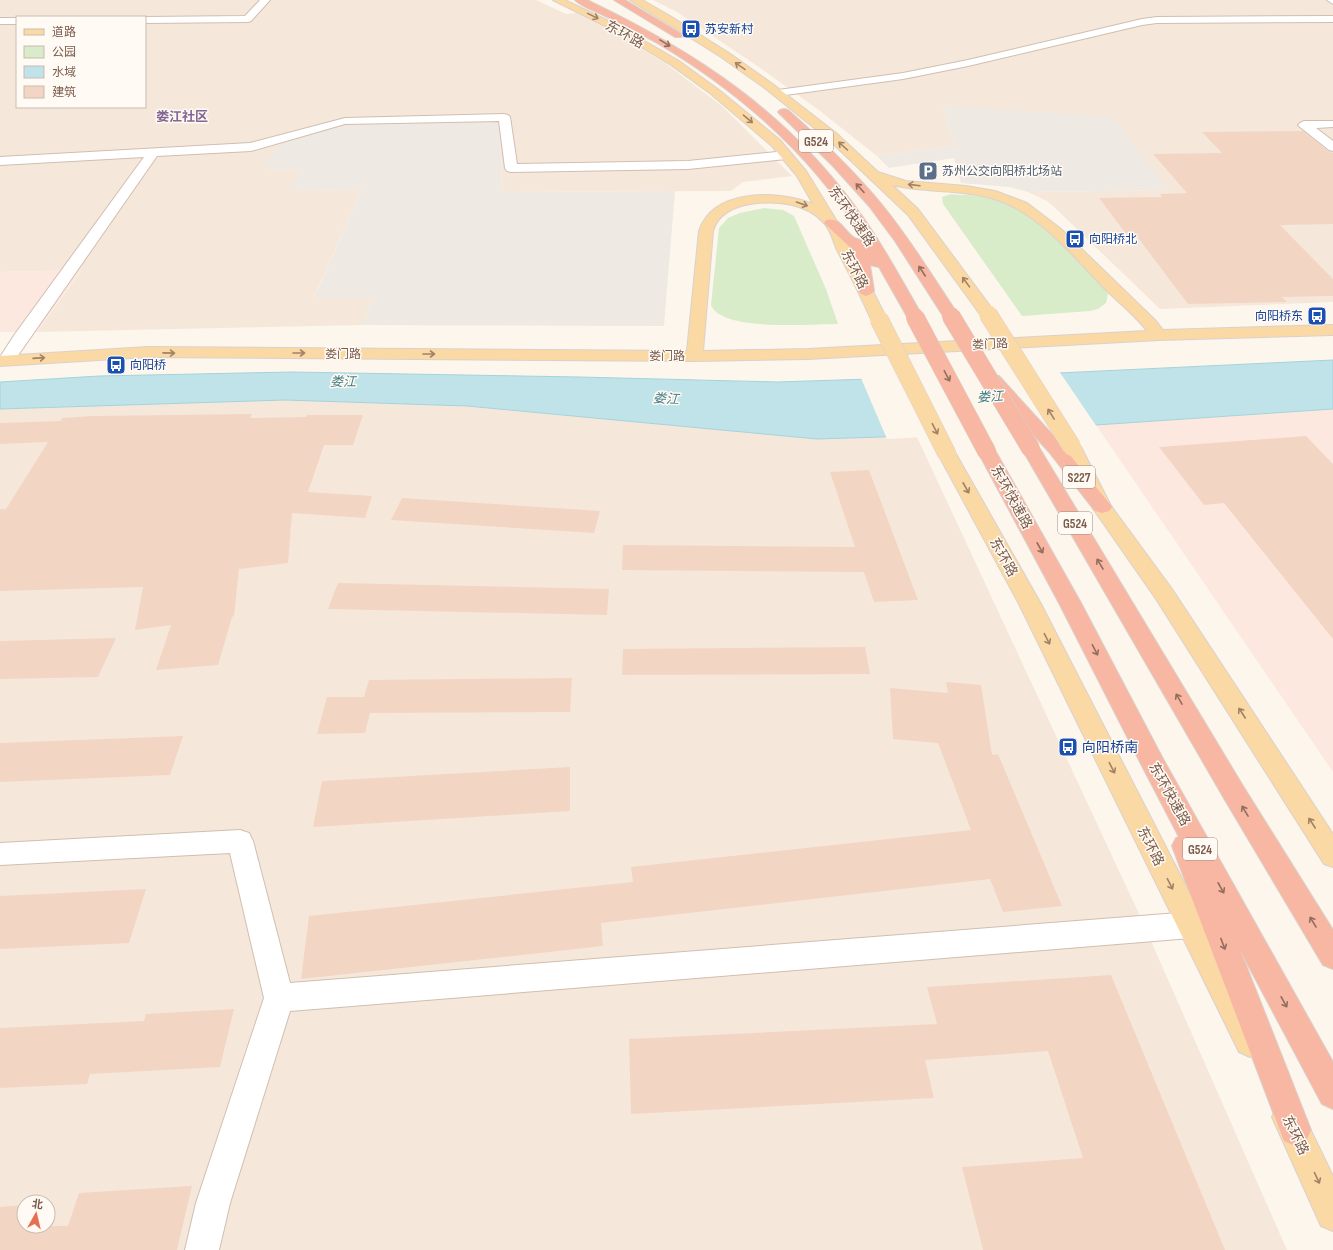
<svg xmlns="http://www.w3.org/2000/svg" width="1333" height="1250" viewBox="0 0 1333 1250" font-family="'Sofia Sans Condensed','Noto Sans SC',sans-serif">
<style>
.residential{fill:#f5e8da;fill-rule:evenodd}
.commercial{fill:#fde8e0}
.industrial{fill:#efe9e4}
.green{fill:#d8ecc9}
.water{fill:#bfe3e8;stroke:#a5d3da}
.pier{fill:#fdf6ec}
.building{fill:#f3d5c3}
.lines{fill:none;stroke-linecap:round;stroke-linejoin:round}
.minor-casing{stroke:#d1beb0;stroke-width:2}
.major-casing{stroke:#dad1cd;stroke-width:2}
.highway-casing{stroke:#dad1cd;stroke-width:2}
.minor{fill:#fff;fill-rule:evenodd}
.major{fill:#fbd9a5;fill-rule:evenodd}
.highway{fill:#f7b7a3;fill-rule:evenodd}
.major-bridge-casing{stroke:#dad1cd;stroke-width:19;stroke-linecap:butt}
.highway-bridge-casing{stroke:#dad1cd;stroke-width:19;stroke-linecap:butt}
.major-bridge{stroke:#fbd9a5;stroke-width:18}
.highway-bridge{stroke:#f7b7a3;stroke-width:18}
.oneway{stroke:#a18267}
.oneway2{stroke:#936e5e}
.labels{text-anchor:middle;stroke-width:3;stroke-linejoin:round;paint-order:stroke}
.far-transit-label{font-size:12px;fill:#164399;stroke:#fffaf3;text-anchor:start}
.far-service-label{font-size:12px;fill:#4e5e75;stroke:#fffaf3;text-anchor:start}
.far-street-label{font-size:12px;fill:#7a5c4d;stroke:#fffaf3}
.far-neighbourhood-label{font-size:13px;font-weight:bold;fill:#846695;stroke:#fffaf3}
.shield{fill:#fffaf3;stroke:#a28b7f;stroke-width:1}
.shield-label{font-size:13px;font-weight:bold;fill:#7a5c4d}
.far-water-label{font-size:13px;font-style:italic;fill:#437c86;stroke:#fffaf3}
.street-label{font-size:14px;fill:#7a5c4d;stroke:#fffaf3}
.transit-label{font-size:14px;fill:#164399;stroke:#fffaf3;text-anchor:start}
</style>
<rect width="100%" height="100%" fill="#fdf6ec"/>
<path class="residential" d="M0,0H536L566,14L576,13L608,29L665,63L722,106L792,176L743,182L731,191L502,192L500,119L265,169L302,170L290,190L362,189L314,297L374,298L362,325L37,332L82,270L0,272ZM17,17H145V107H17Z
M653,0H1333V302L1160,309L1052,205L1047,201L1028,192L1168,190L943,106L955,146L877,156L820,111L763,70L677,12Z
M285,400L467,406L817,439L916,435L1140,916L1287,1250H0V409ZM24,1202H48V1226H24Z"/>
<path class="commercial" d="M82,270L37,332H0V272Z
M1333,409V772L1096,425Z"/>
<path class="industrial" d="M943,106L1113,117L1168,190L1028,192L1009,187L961,183L954,158L889,168L877,156L955,146Z
M500,119L502,192L675,191L664,326L362,325L374,298H314L362,189L289,190L301,170L264,169L279,143L349,122Z"/>
<path class="green" d="M951,194C969,196 990,195 1006,202C1039,216 1075,258 1101,284L1108,294L1106,303L1098,309L1090,311L1022,316L943,204L942,197Z
M764,208L783,210L794,216L826,289L838,324C812,324 721,332 711,305L719,228L728,218L740,213Z"/>
<path class="water" d="M1333,360V409L1096,425L880,437L817,439L467,406L285,400L0,409V382L99,376L292,372L579,377L777,382L1058,373Z"/>
<path class="pier" d="M1059,371L1097,427L887,439L861,378Z"/>
<path class="building" d="M1303,131L1328,151L1333,153V224L1280,225L1333,279V296L1282,297L1287,302L1188,304L1136,235H1127L1099,198L1162,197L1160,194L1187,193L1153,154L1222,153L1202,132Z
M252,414L250,418L306,417L307,415H363L353,445H324L308,492L372,496L365,518L292,513L288,563L239,569L234,616L232,617L218,665L156,670L171,625L135,630L143,587L0,591V509H6L48,442L0,444V423L61,421L62,418L93,416Z
M1306,436L1333,464V639L1224,503L1204,505L1159,447Z
M869,470L918,600L874,602L864,572L622,570L623,545L855,547L830,472Z
M402,498L600,511L594,533L391,520Z
M338,583L609,589L607,615L328,609Z
M116,638L98,677L0,679V641Z
M865,647L870,674L622,675L623,649Z
M572,678L570,712L370,713L365,733L317,734L327,697H364L369,680Z
M946,682L981,685L992,755L998,754L1062,906L1003,912L990,879L601,923L603,946L301,979L309,916L633,882L631,867L971,830L938,743L893,739L890,688L948,693Z
M183,736L170,775L0,782V743Z
M570,767V811L313,827L322,781Z
M146,889L129,943L0,949V896Z
M1111,975L1225,1250H983L962,1167L1083,1158L1048,1051L925,1060L934,1098L631,1114L629,1039L937,1024L927,987Z
M234,1009L220,1067L90,1074L87,1084L0,1088V1028L144,1021L146,1014Z
M192,1186L177,1250H0V1207L24,1205V1226H68L79,1193Z"/>
<g class="lines">
<defs>
<path id="minor" d="M260,0H270L251,21L248,22L145,23V17L245,16Z
M1327,0H1333V4Z
M1333,16V22L1157,23L1142,25L968,66L903,79L778,96L772,93L778,90L903,73L968,60L1142,19L1157,17Z
M0,18H17V24H0Z
M504,114L508,115L510,117L517,164L688,161L786,151L790,152L792,155L790,158L786,159L688,169L511,172L507,171L505,168L499,121L345,124L251,151L157,156L12,364L6,365L0,363V357L15,334L144,157L0,165V157L250,143L345,118Z
M1304,121H1333V127L1316,128L1333,141V151L1329,150L1300,127L1298,125L1300,123Z
M240,830L249,833L253,841L290,983L1191,912L1201,916L1205,925L1201,934L1191,938L290,1011L230,1203L219,1250H185L196,1203L264,998L230,853L0,865V843Z"/>
<path id="major" d="M553,0H565L619,26L679,61L719,90L780,140L806,171L838,223L887,319L885,322L879,324L873,322L871,319C860,295 848,271 836,248C833,240 830,229 824,223C807,203 775,200 750,204C733,207 718,214 713,231L703,351L808,349L1147,331C1135,315 1118,302 1104,288C1072,255 1038,211 991,198C959,189 925,193 892,185L918,209L996,314L994,317L988,319L982,317L908,215L828,139L766,89L721,57L630,0H642L670,16L729,53L774,85L836,133L878,172L906,181L966,186L995,191L1027,203L1061,229L1156,321L1163,330L1333,325V335L1159,340L808,359L695,361L148,357L0,366V356L148,347L687,351L699,231C713,188 778,190 813,204L797,176L772,146L711,94L671,65L613,30Z
M1072,442L1078,443L1081,447L1111,506L1172,589L1333,834V867L1324,864L1156,599L1092,507L1063,447L1066,443Z
M947,448L954,450L956,454L1041,604L1261,1032L1265,1042L1261,1052L1250,1057L1239,1052L1019,604L938,454L940,450Z
M1288,1101L1299,1106L1333,1176V1231L1321,1226L1272,1117L1277,1106Z"/>
<path id="highway" d="M575,0H587C698,53 790,114 862,216C885,248 903,283 923,317L921,320L915,322L909,320L879,267L870,265L874,291L871,294L866,296L861,294L858,291L854,251L824,223L826,220C842,216 845,235 857,239C859,240 862,239 864,240C814,157 741,93 659,44C641,34 623,24 605,16C596,11 582,7 575,0Z
M614,0H625L683,35L681,37H675Z
M784,109L788,110C824,142 860,176 890,215C915,247 936,282 959,316L957,319L951,321L945,319L895,241L869,206L832,165L780,114L778,112L780,110Z
M993,375L999,376L1061,444L1109,503L1112,507L1109,511L1102,513L1095,511L1049,452L987,384L985,380L987,376Z
M1031,443L1037,445L1040,449L1243,786L1333,930V969L1323,965L1225,800L1022,449L1025,445Z
M987,446L994,448L996,452L1081,603L1162,757L1333,1062V1109L1322,1104L1240,950L1311,1130L1306,1141L1295,1146L1284,1141L1172,846L1176,838L1179,837L1141,764L1059,603L978,452L980,448Z"/>
</defs>
<use href="#minor" class="minor-casing"/>
<use href="#major" class="major-casing"/>
<use href="#highway" class="highway-casing"/>
<use href="#minor" class="minor"/>
<use href="#major" class="major"/>
<use href="#highway" class="highway"/>
<defs>
<path id="major-bridge" d="M988,314L1072,447
M879,319L947,454"/>
<path id="highway-bridge" d="M951,316L1031,449
M915,317L987,452"/>
</defs>
<use href="#major-bridge" class="major-bridge-casing"/>
<use href="#highway-bridge" class="highway-bridge-casing"/>
<use href="#major-bridge" class="major-bridge"/>
<use href="#highway-bridge" class="highway-bridge"/>
</g>
<defs><path id="oneway-shaft" d="M-6 0H5M1.5-3L5.5 0L1.5 3" fill="none" stroke-width="1.6" stroke-linecap="round" stroke-linejoin="round"/></defs>
<g class="oneway">
<use href="#oneway-shaft" transform="translate(593 16) rotate(26)"/>
<use href="#oneway-shaft" transform="translate(740 66) rotate(-145)"/>
<use href="#oneway-shaft" transform="translate(748 119) rotate(40)"/>
<use href="#oneway-shaft" transform="translate(843 146) rotate(-138)"/>
<use href="#oneway-shaft" transform="translate(914 185) rotate(-173)"/>
<use href="#oneway-shaft" transform="translate(802 204) rotate(19)"/>
<use href="#oneway-shaft" transform="translate(966 282) rotate(-126)"/>
<use href="#oneway-shaft" transform="translate(169 353) rotate(1)"/>
<use href="#oneway-shaft" transform="translate(299 353)"/>
<use href="#oneway-shaft" transform="translate(429 354)"/>
<use href="#oneway-shaft" transform="translate(39 358) rotate(-4)"/>
<use href="#oneway-shaft" transform="translate(1051 414) rotate(-122)"/>
<use href="#oneway-shaft" transform="translate(935 429) rotate(63)"/>
<use href="#oneway-shaft" transform="translate(966 488) rotate(61)"/>
<use href="#oneway-shaft" transform="translate(1047 639) rotate(63)"/>
<use href="#oneway-shaft" transform="translate(1242 713) rotate(-123)"/>
<use href="#oneway-shaft" transform="translate(1112 768) rotate(63)"/>
<use href="#oneway-shaft" transform="translate(1312 823) rotate(-123)"/>
<use href="#oneway-shaft" transform="translate(1170 884) rotate(63)"/>
<use href="#oneway-shaft" transform="translate(1317 1178) rotate(65)"/>
</g>
<g class="oneway2">
<use href="#oneway-shaft" transform="translate(665 43) rotate(31)"/>
<use href="#oneway-shaft" transform="translate(860 188) rotate(-132)"/>
<use href="#oneway-shaft" transform="translate(922 271) rotate(-123)"/>
<use href="#oneway-shaft" transform="translate(947 376) rotate(62)"/>
<use href="#oneway-shaft" transform="translate(1040 548) rotate(61)"/>
<use href="#oneway-shaft" transform="translate(1100 564) rotate(-121)"/>
<use href="#oneway-shaft" transform="translate(1095 650) rotate(63)"/>
<use href="#oneway-shaft" transform="translate(1179 699) rotate(-120)"/>
<use href="#oneway-shaft" transform="translate(1245 811) rotate(-121)"/>
<use href="#oneway-shaft" transform="translate(1221 888) rotate(61)"/>
<use href="#oneway-shaft" transform="translate(1313 922) rotate(-121)"/>
<use href="#oneway-shaft" transform="translate(1223 944) rotate(69)"/>
<use href="#oneway-shaft" transform="translate(1284 1002) rotate(61)"/>
</g>
<defs>
<symbol id="bus-square" viewBox="-11 -11 22 22"><rect x="-9" y="-9" width="18" height="18" rx="4" fill="#1a4fb4" stroke="#fffaf3"/><path d="M-5-6H5V4H4V6H2V4H-2V6H-4V4H-5ZM-3.5-4V0h7V-4ZM-3.5 1.2v1.5H-2V1.2ZM2 1.2v1.5H3.5V1.2Z" fill="#fff"/></symbol>
<symbol id="parking-square" viewBox="-11 -11 22 22"><rect x="-9" y="-9" width="18" height="18" rx="4" fill="#5c6f8a" stroke="#fffaf3"/><path d="M-3.5-5.5H1a3.5 3.5 0 0 1 0 7H-1V5.5H-3.5ZM-1-3.4V-.6H.8a1.4 1.4 0 0 0 0-2.8Z" fill="#fff"/></symbol>
</defs>
<g fill-rule="evenodd">
<use href="#bus-square" x="680" y="18" width="22" height="22"/>
<use href="#parking-square" x="917" y="160" width="22" height="22"/>
<use href="#bus-square" x="1064" y="228" width="22" height="22"/>
<use href="#bus-square" x="1306" y="305" width="22" height="22"/>
<use href="#bus-square" x="105" y="354" width="22" height="22"/>
<use href="#bus-square" x="1057" y="736" width="22" height="22"/>
</g>
<g class="labels">
<g class="far-transit-label">
<text x="705" y="33">苏安新村</text>
<text x="1089" y="243">向阳桥北</text>
<text x="1303" y="320" text-anchor="end">向阳桥东</text>
<text x="130" y="369">向阳桥</text>
</g>
<g class="far-service-label">
<text x="942" y="175">苏州公交向阳桥北场站</text>
</g>
<g class="far-street-label">
<text transform="translate(990 344) rotate(-3)" y="4">娄门路</text>
<text x="343" y="358">娄门路</text>
<text x="667" y="360">娄门路</text>
</g>
<g class="far-neighbourhood-label">
<text x="182" y="121">娄江社区</text>
</g>
<g class="shield">
<rect x="799" y="130" width="34" height="22" rx="3"/>
<rect x="1063" y="466" width="32" height="22" rx="3"/>
<rect x="1058" y="512" width="34" height="22" rx="3"/>
<rect x="1183" y="838" width="34" height="22" rx="3"/>
</g>
<g class="shield-label">
<text x="816" y="146">G524</text>
<text x="1079" y="482">S227</text>
<text x="1075" y="528">G524</text>
<text x="1200" y="854">G524</text>
</g>
<g class="far-water-label">
<text x="343" y="386">娄江</text>
<text transform="translate(990 396) rotate(-3)" y="5">娄江</text>
<text transform="translate(666 398) rotate(3)" y="5">娄江</text>
</g>
<g class="street-label">
<text transform="translate(625 34) rotate(29)" y="5">东环路</text>
<text transform="translate(852 216) rotate(55)" y="5">东环快速路</text>
<text transform="translate(855 269) rotate(63)" y="5">东环路</text>
<text transform="translate(1012 497) rotate(61)" y="5">东环快速路</text>
<text transform="translate(1004 557) rotate(61)" y="5">东环路</text>
<text transform="translate(1170 794) rotate(61)" y="5">东环快速路</text>
<text transform="translate(1151 846) rotate(63)" y="5">东环路</text>
<text transform="translate(1296 1135) rotate(64)" y="5">东环路</text>
</g>
<g class="transit-label">
<text x="1082" y="752">向阳桥南</text>
</g>
</g>
<rect x="16" y="16" width="130" height="92" fill="#fffaf3" stroke="#cabbb1"/>
<rect x="24" y="29" width="20" height="6" fill="#fbd9a5" stroke="#cabbb1"/>
<text x="52" y="36" font-size="12" fill="#7a5c4d">道路</text>
<rect x="24" y="46" width="20" height="12" fill="#d8ecc9" stroke="#cabbb1"/>
<text x="52" y="56" font-size="12" fill="#7a5c4d">公园</text>
<rect x="24" y="66" width="20" height="12" fill="#bfe3e8" stroke="#cabbb1"/>
<text x="52" y="76" font-size="12" fill="#7a5c4d">水域</text>
<rect x="24" y="86" width="20" height="12" fill="#f3d5c3" stroke="#cabbb1"/>
<text x="52" y="96" font-size="12" fill="#7a5c4d">建筑</text>
<g transform="translate(36 1214) rotate(8)"><circle r="19" fill="#fffaf3" stroke="#cabbb1"/>
<path d="M0-3L7 15L0 10L-7 15Z" fill="#e76f51"/>
<text y="-6" font-size="11" font-weight="bold" text-anchor="middle" fill="#7a5c4d">北</text>
</g>
</svg>
